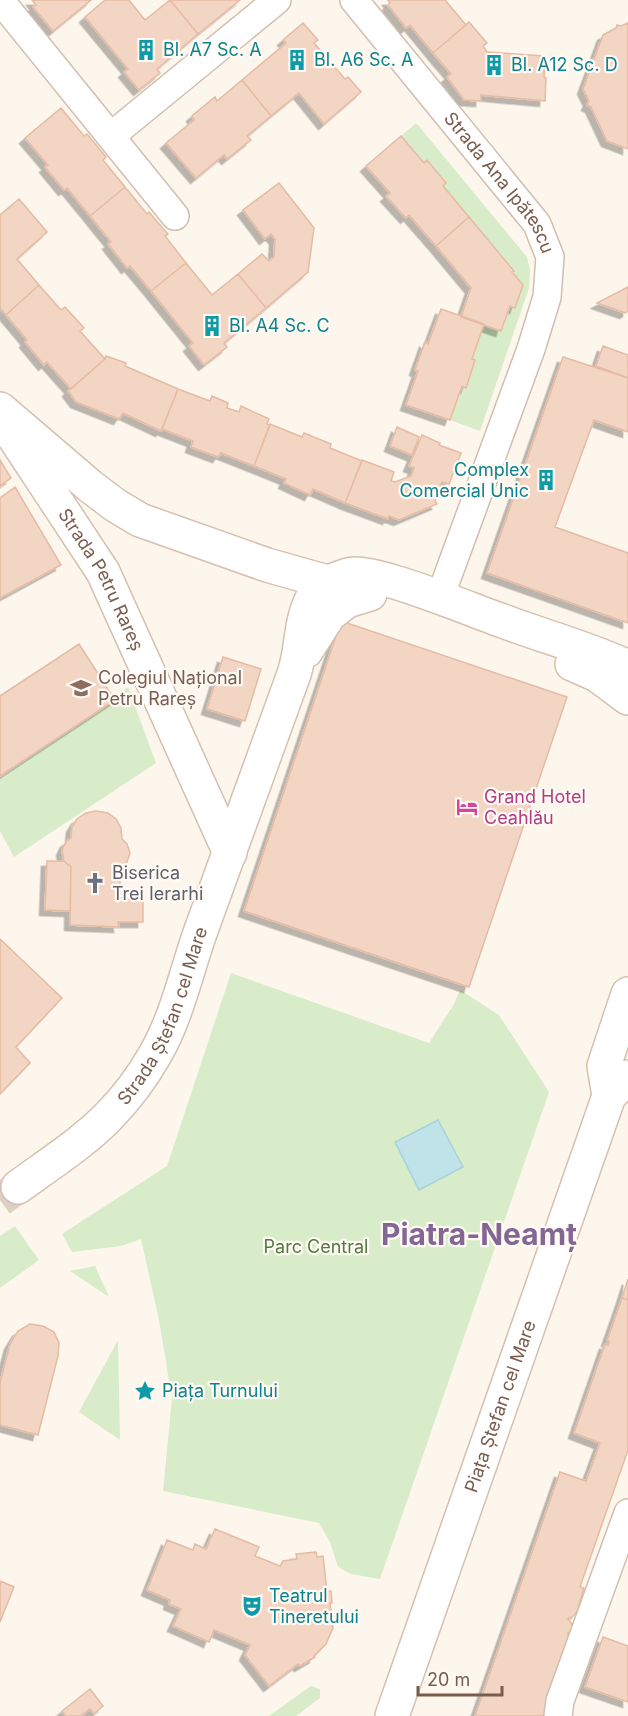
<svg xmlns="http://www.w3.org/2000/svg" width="628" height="1716" viewBox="0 0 628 1716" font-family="Inter,sans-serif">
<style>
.green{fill:#d8ecc9}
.water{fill:#bfe3e8;stroke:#a5d3da;stroke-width:1.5}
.building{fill:#f3d5c3;stroke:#e6bba3;stroke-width:1.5;filter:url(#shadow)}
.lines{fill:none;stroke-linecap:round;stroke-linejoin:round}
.secondary-tunnel{stroke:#dcd0c4;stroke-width:33;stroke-dasharray:33 16;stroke-linecap:butt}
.street-casing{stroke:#d1beb0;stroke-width:30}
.secondary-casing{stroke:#d6c0b0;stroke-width:36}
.street{stroke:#fff;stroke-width:27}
.secondary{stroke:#fff;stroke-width:33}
.labels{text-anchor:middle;stroke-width:4.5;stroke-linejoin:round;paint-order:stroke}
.culture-label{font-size:18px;fill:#0d838f;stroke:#fffaf3;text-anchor:start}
.street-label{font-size:18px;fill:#7a5c4d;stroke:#fffaf3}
.education-label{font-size:18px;fill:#785e54;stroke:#fffaf3;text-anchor:start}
.hotel-label{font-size:18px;fill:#b23c85;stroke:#fffaf3;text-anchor:start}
.worship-label{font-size:18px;fill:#5b616d;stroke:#fffaf3;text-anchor:start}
.park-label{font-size:18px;fill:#537a41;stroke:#fffaf3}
.town-label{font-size:30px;font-weight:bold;fill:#846695;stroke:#fffaf3}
</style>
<defs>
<filter id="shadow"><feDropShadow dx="-5.5" dy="5.5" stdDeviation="0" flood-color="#0004"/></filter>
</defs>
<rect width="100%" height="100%" fill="#fdf6ec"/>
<path class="green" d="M415,124L418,125L527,257L530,270L529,288L480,431L450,420L462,386L466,387L475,361L472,359L484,324L501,330L510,306L515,307L523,285L512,272L514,270L443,186L446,183L427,161L424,163L401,136Z
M128,687L156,763L14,857L0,831V778Z
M231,973L429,1043L454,1004L460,990L499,1015L549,1092L380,1579L351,1574L338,1567L330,1542L319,1523L163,1491L172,1398L159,1320L141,1239L121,1246L72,1252L62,1234L167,1166Z
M15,1226L39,1260L0,1288V1236Z
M95,1266L109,1297L70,1271Z
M118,1340L120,1440L79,1412Z
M311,1686L320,1689V1698L296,1716H269Z"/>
<path class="water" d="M438,1120L463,1167L419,1190L395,1142Z"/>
<path class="building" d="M32,0H91L53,31L33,7L36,5Z
M105,0H129L145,20L170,0L198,34L157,69L160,73L139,90L124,72L128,69L85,17Z
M170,0H240L198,34Z
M388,0H445L466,25L433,53L410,25L406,28L388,5L390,3Z
M469,22L487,43L483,46L487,52L545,56L544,77L546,78L545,101L481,95V101L464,100L447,77L451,74L433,53Z
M303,23L318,40L314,43L345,79L348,77L361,92L324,124L299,93L271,116L242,80L286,43L283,40Z
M628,23V149L607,141L591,107L587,105L589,101L583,89L603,35L616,28L617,25L621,26Z
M242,80L271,116L247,136L251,140L227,159L224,155L196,178L166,143L194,120L192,116L215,97L217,101Z
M61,108L84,136L87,134L106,157L103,160L125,187L90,216L67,188L64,190L45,167L48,165L25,138Z
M401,136L424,163L427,160L446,183L443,186L469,217L436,246L409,215L406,218L386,196L390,193L366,166Z
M279,183L314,228L308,272L266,308L238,274L262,254L269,261L274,257L275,239L271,234L265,239L243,210Z
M125,187L147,214L149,212L168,234L165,236L186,263L151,291L130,266L127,268L108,244L111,242L90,216Z
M19,199L47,232L17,259L39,285L6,315L0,308V215Z
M469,217L514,271L512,272L523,285L515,308L510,306L501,331L461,317L471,288L436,246Z
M186,263L212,295L238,274L266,308L224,343L227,347L204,365L189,346L193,343L151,291Z
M39,285L61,310L65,307L84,328L80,331L105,359L71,389L47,362L44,365L25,342L27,340L6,315Z
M628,287V311L625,313L597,303Z
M441,309L484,324L472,359L475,360L466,388L462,386L450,420L406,405L418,371L415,370L425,342L428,344Z
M603,346L628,355V378L596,366Z
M106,356L126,363L125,366L178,389L161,431L123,413L119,419L76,402L68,391L105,359Z
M563,357L628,378V432L594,420L555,527L628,553V623L487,573Z
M178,389L210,401L212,396L228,403L227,408L239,412L241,406L269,419L267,424L270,425L254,466L221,453L218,457L191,447L193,441L162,429Z
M270,424L302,437L304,433L331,444L330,448L362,461L345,503L313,489L310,495L284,483L286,479L254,466Z
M397,427L419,437L412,455L390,446Z
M422,435L440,443L439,445L461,453L449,484L442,482L435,501L437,504L399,520L389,516L388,519L345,503L362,460L394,472L391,481L395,482L411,476L414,468L409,466Z
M0,460L11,478L0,486Z
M15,487L61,565L0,598V498Z
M341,621L567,697L469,987L244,911Z
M79,644L115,700L0,776V696Z
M223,657L261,669L245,721L207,709Z
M96,811L108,813L116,819L121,828L122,839L127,844L130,853L127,862L120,868V898H143V922H118L119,927L70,925L71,867L64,861L62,850L66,842L71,838L72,827L77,819L86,813Z
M47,861H64L71,867L70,911L45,910Z
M0,939L62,998L16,1047L30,1063L0,1094Z
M628,1279V1300L622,1298Z
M622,1298L628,1300V1450L580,1587L584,1588L577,1612L572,1617L568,1619L572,1624V1630L568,1633L569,1647L544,1716H475L560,1472L586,1481L600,1443L574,1433L605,1344L608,1345L609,1341H607Z
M30,1324L43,1326L54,1332L59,1343L58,1356L38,1435L0,1425V1383L10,1344L18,1331Z
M215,1529L259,1547L255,1556L280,1566L283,1561L297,1559L296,1554L316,1552L317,1557L323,1556L327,1591H331L332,1603H330L333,1628L326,1644L314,1656L315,1657L300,1666L298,1664L269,1686L245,1655L250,1645L214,1630L209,1642L173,1626L181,1609L169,1604L170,1600L147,1590L167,1540L193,1550L195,1544L206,1549Z
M0,1581L14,1587L0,1622Z
M603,1637L628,1646V1702L585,1687Z
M90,1689L103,1706L94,1714L90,1709L81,1716H66L62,1711Z"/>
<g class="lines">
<path class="secondary-tunnel" d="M0,1200L18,1187"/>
<defs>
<g id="street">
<path d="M0,0L175,216"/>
<path id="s1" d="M354,0L537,224L550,257L547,297L531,349L440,597"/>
<path d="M111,136L277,0"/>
<path d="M558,1716L560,1701L628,1513"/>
</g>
<g id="secondary">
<path d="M0,409L90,486L115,505L140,520L267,565L345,587"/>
<path id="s2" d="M12,434L103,572L230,853"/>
<path d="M306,651L329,615L347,601L370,594"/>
<path d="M572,664L597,675L628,698"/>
<path d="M609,1096L604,1066L628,994"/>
<path id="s3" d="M18,1187C48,1165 81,1144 107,1118C126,1099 143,1076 156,1053C177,1016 186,973 200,933C231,847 263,760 294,674C303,647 299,621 314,595C320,584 336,579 348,575C370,567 476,612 503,621C545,637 588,648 628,667"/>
<path id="s4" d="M392,1716L609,1096L628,1077"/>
</g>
</defs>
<use href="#street" class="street-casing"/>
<use href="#secondary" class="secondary-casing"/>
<use href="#street" class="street"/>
<use href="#secondary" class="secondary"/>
</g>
<defs>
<symbol id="building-bare" viewBox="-9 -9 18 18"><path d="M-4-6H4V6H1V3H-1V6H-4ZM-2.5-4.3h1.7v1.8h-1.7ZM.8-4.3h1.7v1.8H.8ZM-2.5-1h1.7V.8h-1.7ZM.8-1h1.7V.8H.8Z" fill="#0f9aa8" stroke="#fffaf3" stroke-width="2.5" paint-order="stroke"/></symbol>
<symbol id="university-bare" viewBox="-9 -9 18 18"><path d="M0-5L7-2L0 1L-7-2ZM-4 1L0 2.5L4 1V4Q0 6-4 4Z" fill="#8d6e63" stroke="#fffaf3" stroke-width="2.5" paint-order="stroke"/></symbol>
<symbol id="hotel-bare" viewBox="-9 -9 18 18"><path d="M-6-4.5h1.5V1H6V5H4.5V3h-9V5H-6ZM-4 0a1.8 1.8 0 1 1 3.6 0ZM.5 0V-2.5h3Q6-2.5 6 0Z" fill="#d1479c" stroke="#fffaf3" stroke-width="2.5" paint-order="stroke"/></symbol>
<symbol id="church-bare" viewBox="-9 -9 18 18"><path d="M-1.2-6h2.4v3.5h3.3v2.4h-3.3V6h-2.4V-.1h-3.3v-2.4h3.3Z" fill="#6b7280" stroke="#fffaf3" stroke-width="2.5" paint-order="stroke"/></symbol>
<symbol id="sight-bare" viewBox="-9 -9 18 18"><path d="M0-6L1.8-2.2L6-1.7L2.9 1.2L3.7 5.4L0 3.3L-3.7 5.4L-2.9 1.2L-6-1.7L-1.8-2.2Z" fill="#0f9aa8" stroke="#fffaf3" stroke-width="2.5" paint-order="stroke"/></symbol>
<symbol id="theatre-bare" viewBox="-9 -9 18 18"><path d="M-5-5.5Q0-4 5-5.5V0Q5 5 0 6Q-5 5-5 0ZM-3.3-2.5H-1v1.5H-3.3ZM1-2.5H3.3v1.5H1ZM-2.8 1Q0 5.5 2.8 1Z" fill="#0f9aa8" stroke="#fffaf3" stroke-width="2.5" paint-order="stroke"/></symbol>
</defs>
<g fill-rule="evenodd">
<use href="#building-bare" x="131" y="35" width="30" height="30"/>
<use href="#building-bare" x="282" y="45" width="30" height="30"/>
<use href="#building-bare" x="479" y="50" width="30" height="30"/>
<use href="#building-bare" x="197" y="311" width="30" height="30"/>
<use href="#building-bare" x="531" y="465" width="30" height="30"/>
<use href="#university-bare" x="66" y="673" width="30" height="30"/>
<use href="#hotel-bare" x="452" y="792" width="30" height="30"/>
<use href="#church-bare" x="80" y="868" width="30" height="30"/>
<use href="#sight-bare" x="130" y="1376" width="30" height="30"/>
<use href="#theatre-bare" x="237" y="1591" width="30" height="30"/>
</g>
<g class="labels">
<g class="culture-label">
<text x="163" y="56">Bl. A7 Sc. A</text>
<text x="314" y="66">Bl. A6 Sc. A</text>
<text x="511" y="71">Bl. A12 Sc. D</text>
<text x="229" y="332">Bl. A4 Sc. C</text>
<text x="529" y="476" text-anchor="end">Complex<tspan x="529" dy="21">Comercial Unic</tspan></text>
<text x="162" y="1397">Piața Turnului</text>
<text x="269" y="1602">Teatrul<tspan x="269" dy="21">Tineretului</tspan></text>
</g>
<g class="street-label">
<text dy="6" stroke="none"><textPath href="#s1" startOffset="234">Strada Ana Ipătescu</textPath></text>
<text dy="6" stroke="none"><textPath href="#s2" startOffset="171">Strada Petru Rareș</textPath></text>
<text dy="6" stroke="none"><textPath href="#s3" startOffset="231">Strada Ștefan cel Mare</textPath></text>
<text dy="6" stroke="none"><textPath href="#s4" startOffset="328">Piața Ștefan cel Mare</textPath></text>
</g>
<g class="education-label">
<text x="98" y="684">Colegiul Național<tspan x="98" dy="21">Petru Rareș</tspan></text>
</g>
<g class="hotel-label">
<text x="484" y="803">Grand Hotel<tspan x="484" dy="21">Ceahlău</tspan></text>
</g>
<g class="worship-label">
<text x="112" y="879">Biserica<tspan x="112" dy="21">Trei Ierarhi</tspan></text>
</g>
<g class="park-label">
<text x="316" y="1253">Parc Central</text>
</g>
<g class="town-label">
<text x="479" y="1245">Piatra-Neamț</text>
</g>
</g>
<path d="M418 1686v9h84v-9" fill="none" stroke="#7a5c4d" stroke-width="3"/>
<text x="427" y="1686" font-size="18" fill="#7a5c4d" stroke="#fffaf3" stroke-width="4.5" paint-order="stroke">20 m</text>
</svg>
